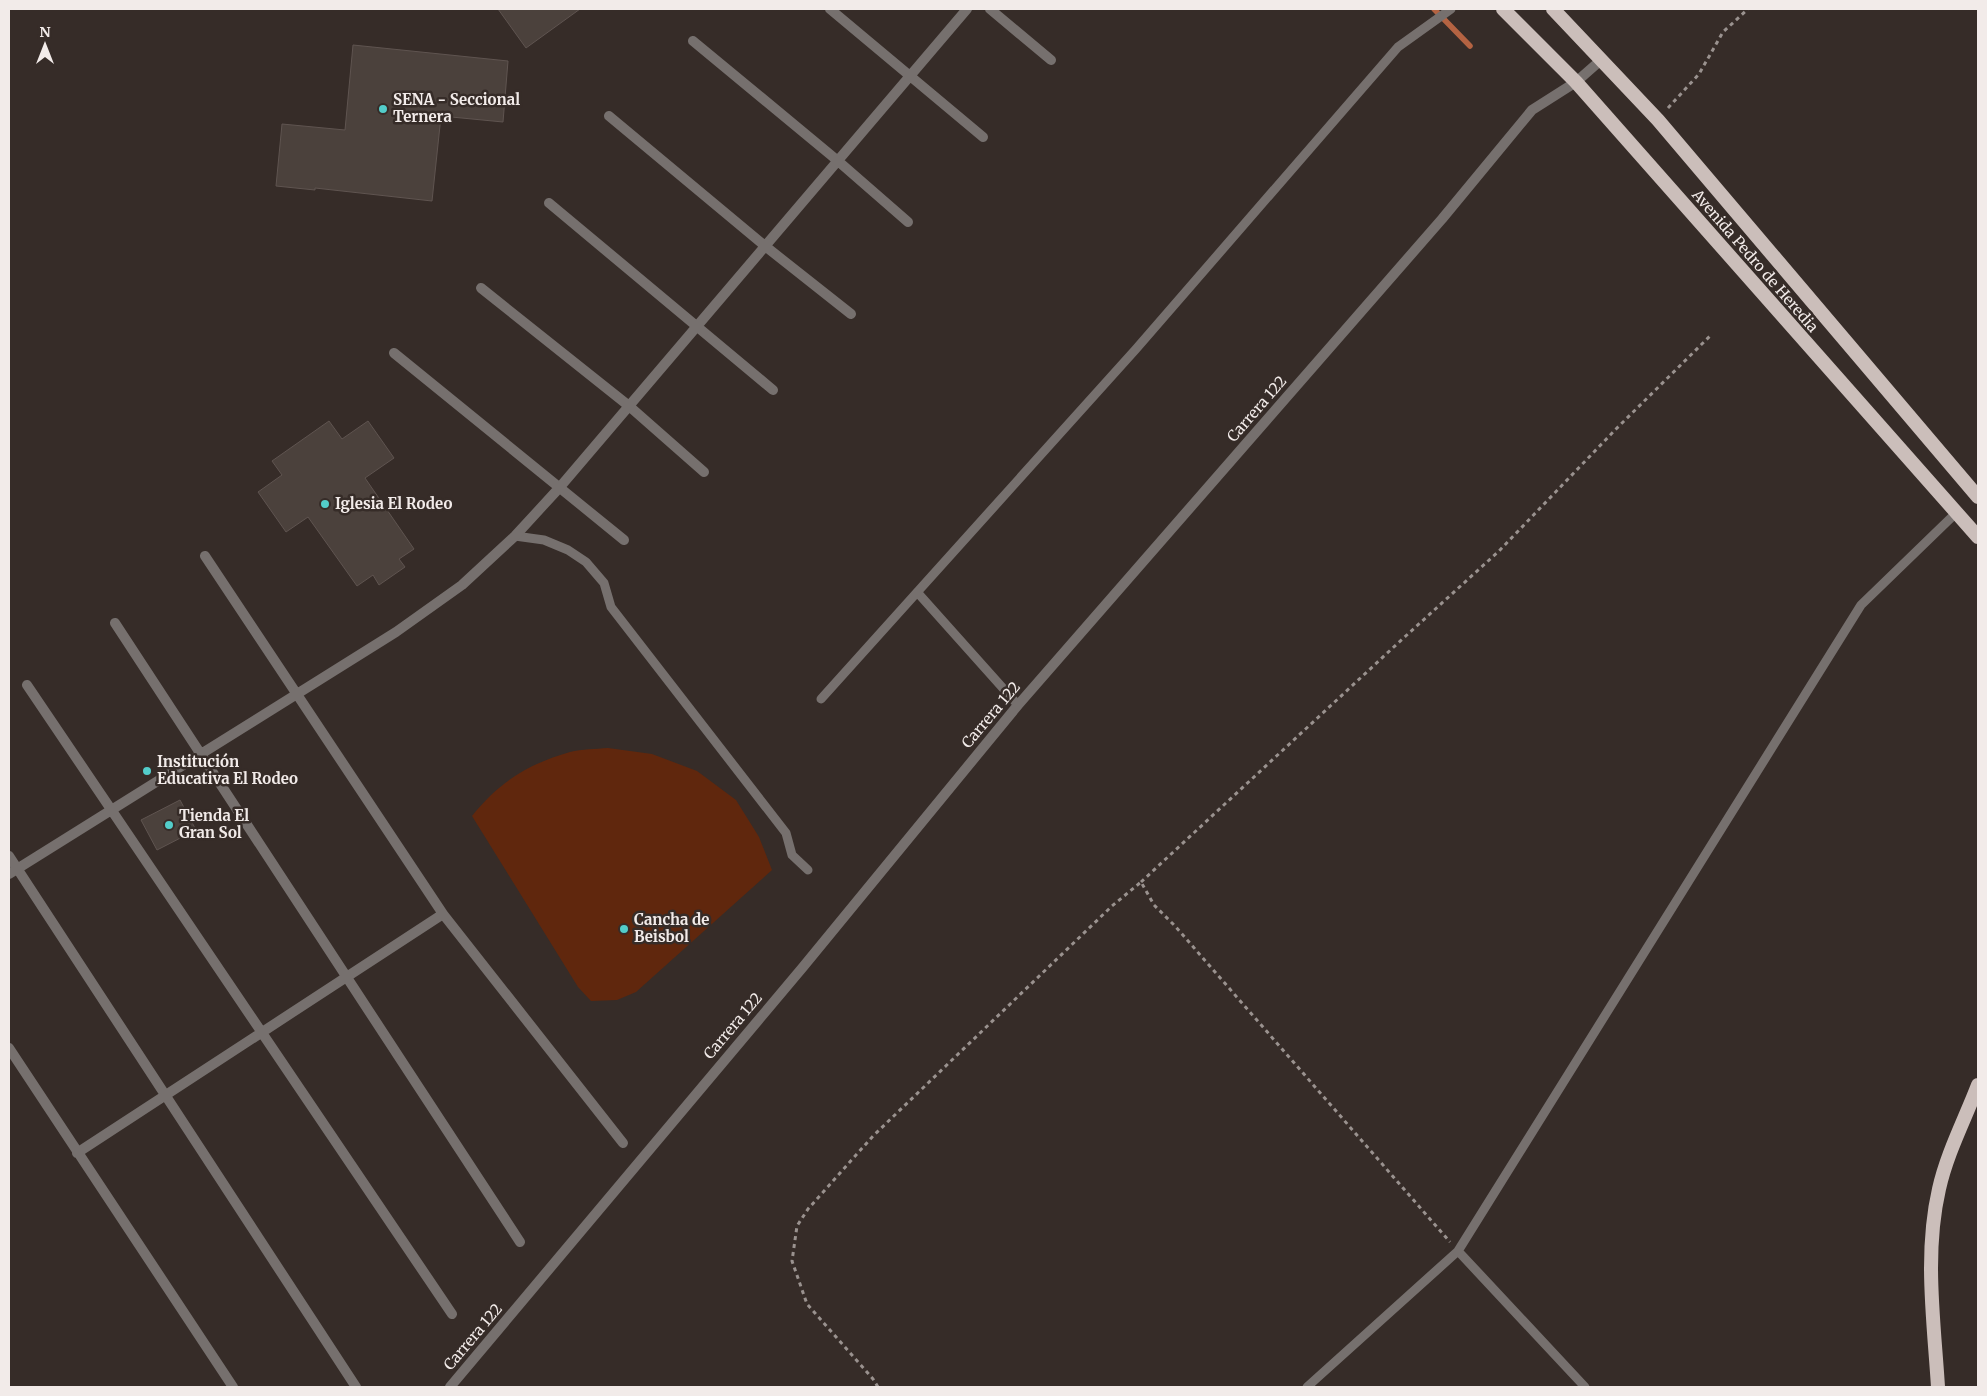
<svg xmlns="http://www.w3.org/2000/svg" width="1987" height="1396" viewBox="0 0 1987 1396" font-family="Merriweather,serif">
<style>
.green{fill:#60270d}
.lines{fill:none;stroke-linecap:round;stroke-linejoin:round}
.stream{stroke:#b46342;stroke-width:5.5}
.building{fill:#4b413c;stroke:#5f5450}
.path{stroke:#9a928f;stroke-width:3;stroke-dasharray:4 4;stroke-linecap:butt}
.service{stroke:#76706e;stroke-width:9}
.minor{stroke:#76706e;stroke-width:10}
.trunk{stroke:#cbbeba;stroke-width:14}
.poi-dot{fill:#53cdca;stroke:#362c28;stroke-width:2}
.labels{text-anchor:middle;stroke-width:5;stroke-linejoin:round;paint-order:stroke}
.poi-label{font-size:15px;font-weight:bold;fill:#f2ebe9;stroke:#362c28;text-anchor:start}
.street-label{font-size:15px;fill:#f2ebe9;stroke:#362c28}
</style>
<rect width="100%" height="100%" fill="#362c28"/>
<path class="green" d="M608,748L652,754L697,771L736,800L759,837L772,870L636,992L617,1000L591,1001L578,987L472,816C499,782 528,764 570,752C582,749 596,749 608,748Z"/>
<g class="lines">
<path class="stream" d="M1434,9L1470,46"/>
</g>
<path class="building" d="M498,9H580L526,48Z
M353,45L508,61L503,122L441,116L432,201L315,188V190L276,186L282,124L345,130Z
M329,421L342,439L368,421L394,458L365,478L414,549L399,559L405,567L379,585L373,575L357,586L308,517L286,532L258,492L282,475L272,461Z
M180,800L196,830L157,850L141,820Z"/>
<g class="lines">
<path class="path" d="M1668,108L1699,74L1723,32L1748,9
M1141,882L1397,644L1499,551L1616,429L1711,335
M878,1387L873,1379L807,1304L792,1261L797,1226L808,1209L873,1136L1112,906L1141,882L1154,905L1175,926L1450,1242"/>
<path class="service" d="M515,536L544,540L568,550L586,562L604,583L611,607L786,833L792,855L808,870
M917,592L1018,705
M821,699L1136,349L1398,47L1451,9
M1458,1251L1585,1387
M1307,1387L1458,1251L1861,605L1956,513"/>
<path class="minor" d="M830,9L983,137
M990,9L1051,60
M693,41L838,161L908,222
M609,116L765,246L851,314
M549,203L773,390
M481,288L629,406L704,472
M394,353L624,540
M205,556L443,914L623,1143
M115,623L520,1242
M27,685L452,1314
M9,856L356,1387
M9,874L396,632L462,585L515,536L560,487L967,9
M9,1048L233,1387
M77,1153L443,914
M450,1387L803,967L1018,705L1442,219L1532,110L1576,82L1601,60"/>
<path class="trunk" d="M1503,9L1576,82L1978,537
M1553,9L1658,120L1978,497
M1938,1387C1934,1322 1924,1254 1939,1189C1947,1153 1965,1119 1978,1085"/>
</g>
<g class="poi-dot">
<circle cx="383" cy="109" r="5"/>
<circle cx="325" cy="504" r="5"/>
<circle cx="147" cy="771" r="5"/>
<circle cx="169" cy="825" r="5"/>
<circle cx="624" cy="929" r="5"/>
</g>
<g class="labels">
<g class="poi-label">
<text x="393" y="105">SENA - Seccional<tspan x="393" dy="17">Ternera</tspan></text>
<text x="335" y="509">Iglesia El Rodeo</text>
<text x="157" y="767">Institución<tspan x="157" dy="17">Educativa El Rodeo</tspan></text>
<text x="179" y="821">Tienda El<tspan x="179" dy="17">Gran Sol</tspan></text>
<text x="634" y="925">Cancha de<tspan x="634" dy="17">Beisbol</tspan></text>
</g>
<g class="street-label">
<text transform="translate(1755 261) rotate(49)" y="5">Avenida Pedro de Heredia</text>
<text transform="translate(1257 409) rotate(-49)" y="5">Carrera 122</text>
<text transform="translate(991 715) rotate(-50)" y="5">Carrera 122</text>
<text transform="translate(733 1026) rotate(-50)" y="5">Carrera 122</text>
<text transform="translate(473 1337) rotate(-50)" y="5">Carrera 122</text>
</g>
</g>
<rect width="1987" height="1396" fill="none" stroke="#f2ebe9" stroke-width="20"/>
<g transform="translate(45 45)" stroke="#362c28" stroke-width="4" paint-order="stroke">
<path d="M0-4L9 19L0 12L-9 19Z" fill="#f2ebe9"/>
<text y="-8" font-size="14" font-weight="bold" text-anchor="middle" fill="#f2ebe9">N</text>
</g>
</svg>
